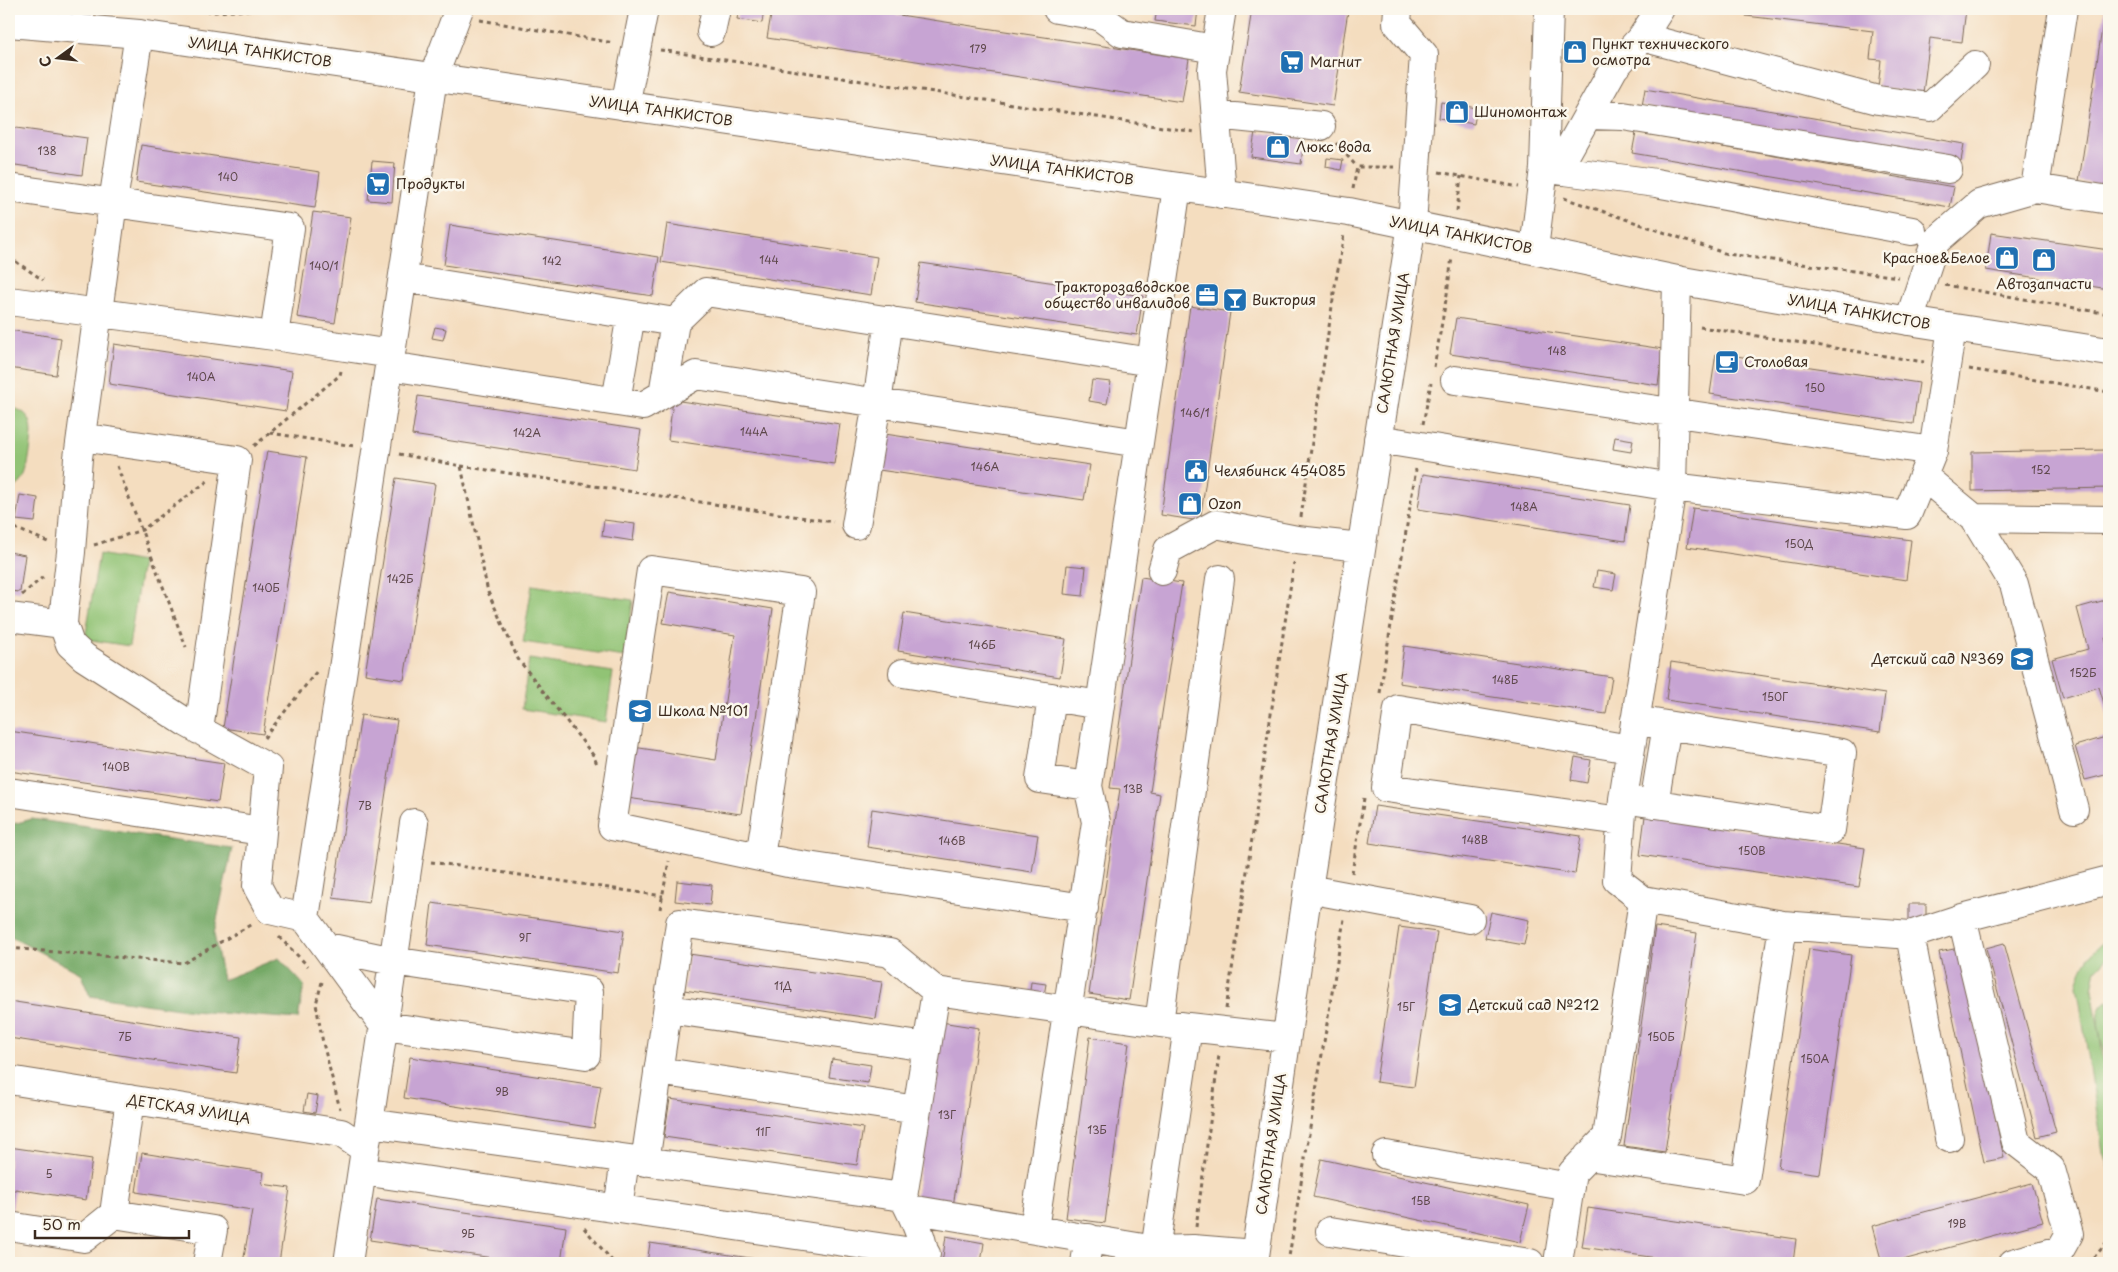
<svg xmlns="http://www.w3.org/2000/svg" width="2118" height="1272" viewBox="0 0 2118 1272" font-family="'Playpen Sans',sans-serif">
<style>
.green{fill:#91c374;stroke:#667649}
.forest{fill:#74a966;stroke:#586a42}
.building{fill:#c7a4d3}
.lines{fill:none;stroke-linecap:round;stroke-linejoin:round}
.minor-casing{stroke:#7c6956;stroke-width:30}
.major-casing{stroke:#7c6956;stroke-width:30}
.path{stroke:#7c6956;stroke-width:3;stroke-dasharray:4 4;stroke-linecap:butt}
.minor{stroke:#fff;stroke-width:28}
.major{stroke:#fff;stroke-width:28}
.labels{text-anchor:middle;stroke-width:5;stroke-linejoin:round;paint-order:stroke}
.number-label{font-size:11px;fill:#5e484b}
.poi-label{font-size:14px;fill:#3b2a1e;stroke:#fbf7ec;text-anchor:start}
.street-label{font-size:14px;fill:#3b2a1e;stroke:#fbf7ec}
</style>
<rect width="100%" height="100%" fill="#fbf7ec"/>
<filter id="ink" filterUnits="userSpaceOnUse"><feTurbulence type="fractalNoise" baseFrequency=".02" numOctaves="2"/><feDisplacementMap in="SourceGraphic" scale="10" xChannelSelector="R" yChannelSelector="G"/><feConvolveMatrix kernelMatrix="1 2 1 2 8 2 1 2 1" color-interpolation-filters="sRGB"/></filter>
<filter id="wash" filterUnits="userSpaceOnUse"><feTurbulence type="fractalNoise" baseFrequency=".0096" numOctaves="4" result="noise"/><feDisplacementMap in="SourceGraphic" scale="20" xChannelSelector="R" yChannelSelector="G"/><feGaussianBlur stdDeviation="1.12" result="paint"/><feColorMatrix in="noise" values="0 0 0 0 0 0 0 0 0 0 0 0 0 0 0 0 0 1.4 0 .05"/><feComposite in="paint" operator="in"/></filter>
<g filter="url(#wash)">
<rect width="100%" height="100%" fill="#f4ddbf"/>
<path class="green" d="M9,407C36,412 33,430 30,452C27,469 27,484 9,490Z
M99,554L142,562L129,646L85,639Z
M532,585L633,600L625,657L523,642Z
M529,659L613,672L606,722L522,709Z
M2109,938V956L2096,970L2092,989L2109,1092V1170L2103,1152L2077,984C2083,963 2091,950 2109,938Z
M2109,1000V1067C2105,1048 2087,1013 2109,1000Z"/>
<path class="forest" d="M32,819L232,848L214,934L223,980L279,958L304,985L298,1019L192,1011L90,996L80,973L9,936V825Z"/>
<g id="blocks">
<path class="building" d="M739,9H764L762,23L737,19Z
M772,9H860L1189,59L1182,102L767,38Z
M1157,9H1198L1196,26L1155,21Z
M1252,9H1333L1348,11L1333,106L1239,92Z
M1747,9H1966L1962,42L1930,38L1923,93L1878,88L1881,60L1870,59L1873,31L1746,16Z
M2105,9H2109V186L2079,181Z
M1645,89L1964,144L1961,161L1642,106Z
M1441,102L1477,108L1474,124L1439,118Z
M9,127L87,138L82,175L9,164Z
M1255,132L1304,139L1301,164L1251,157Z
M1636,132L1954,187L1950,207L1632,153Z
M141,145L320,172L315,208L136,182Z
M1327,158L1343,160L1341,170L1326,167Z
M372,161L395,163L392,202L368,200Z
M313,212L351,217L335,323L297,317Z
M667,224L877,257L871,295L661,262Z
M450,225L659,257L653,296L444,265Z
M1991,233L2109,250V289L1986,270Z
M921,263L1143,296L1137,335L915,302Z
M1190,306L1230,312L1200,521L1161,515Z
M1456,318L1663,349L1658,385L1450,354Z
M435,327L446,329L443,340L432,338Z
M9,330L61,338L56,375L9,368Z
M114,344L292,371L286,411L109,384Z
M1716,353L1919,383L1913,424L1710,394Z
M1092,380L1111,382L1107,404L1089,401Z
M418,396L641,430L635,469L412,435Z
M673,400L840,424L834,464L668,440Z
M885,434L1090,465L1084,500L879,470Z
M1615,437L1633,440L1631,452L1613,449Z
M2109,450V488L1972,491V452Z
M267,451L307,457L263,734L223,728Z
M1423,474L1630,505L1625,541L1418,509Z
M396,478L435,484L404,680L365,674Z
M20,495L38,498L35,522L16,520Z
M1693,508L1911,540L1906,580L1687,547Z
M604,520L635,524L633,541L602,536Z
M9,552L25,555L20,592L9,591Z
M1067,565L1086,567L1083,596L1064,594Z
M1597,571L1616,574L1613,590L1594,587Z
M1141,577L1182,583L1150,792L1160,794L1129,1000L1089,994L1120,789L1110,788Z
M669,592L773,609L741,814L620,797L627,746L716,760L735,635L663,623Z
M2109,599V637L2105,638L2109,653V720L2099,687L2063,698L2052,659L2088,649L2077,608Z
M904,613L1066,639L1060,677L898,651Z
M1404,646L1612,677L1606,714L1399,683Z
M1671,662L1885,694L1880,732L1666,700Z
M361,715L397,720L369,903L333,898Z
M9,731L224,763L218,802L9,771Z
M2109,736V774L2085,780L2075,746Z
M1575,757L1591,760L1587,783L1571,780Z
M1375,806L1581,836L1575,874L1369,843Z
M872,809L1038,835L1032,872L867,847Z
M1645,816L1865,848L1859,887L1640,855Z
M677,881L712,885L710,905L675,901Z
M432,903L624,931L618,973L427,945Z
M1909,904H1926V921H1909Z
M1491,912L1529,920L1524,945L1485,938Z
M1399,927L1437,932L1414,1087L1376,1082Z
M1655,927L1697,933L1665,1152L1624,1146Z
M2004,943L2056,1132L2037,1137L1986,948Z
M1959,948L2004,1158L1984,1162L1939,952Z
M1809,949L1851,955L1820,1174L1778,1168Z
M689,954L882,982L876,1019L684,990Z
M1031,982L1046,984L1043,1001L1029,999Z
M9,1001L241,1037L236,1073L9,1038Z
M941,1022L979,1028L953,1207L915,1201Z
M1090,1037L1129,1043L1105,1223L1066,1218Z
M410,1057L601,1086L594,1128L404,1098Z
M832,1059L871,1065L868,1083L829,1077Z
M307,1094L318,1096L315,1113L304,1111Z
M670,1099L863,1128L857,1165L664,1137Z
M9,1147L92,1159L86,1200L15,1189L11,1216H9Z
M142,1153L264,1172L262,1184L290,1188L279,1263H243L252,1210L136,1192Z
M1321,1159L1529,1205L1520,1242L1313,1197Z
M2032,1183L2043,1222L1892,1263H1882L1872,1226Z
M377,1199L566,1227L561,1263H527L370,1240Z
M1588,1208L1796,1239L1793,1263H1691L1582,1247Z
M946,1236L984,1243L981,1263H942Z
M650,1243L777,1262V1263H647Z"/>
</g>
</g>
<g filter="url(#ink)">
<use href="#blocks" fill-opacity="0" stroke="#7c6956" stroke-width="1"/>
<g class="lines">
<defs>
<path id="minor" d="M1057,9L1099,16L1122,33L1215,49
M1222,9L1212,70L1222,194
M711,32L716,9
M139,34L113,202L78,458L71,552L64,611L63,624L70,644L84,657L187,723L268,768L257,886L270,910L305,918L384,1026L586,1055L589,991L393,961L327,947
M1642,37L1878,100L1930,107L1975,65
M625,106L644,9
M1216,115L1321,126
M1588,115L1623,116L1948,169
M1544,168L1557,170L1614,68L1642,37L1660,9
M1557,170L1656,183L1912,231
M9,188L290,228L274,336
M2035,188L2063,9
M1534,249L1544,168L1549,9
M403,278L675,322L706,292L1151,362
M9,301L274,336L391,354
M1909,321L1935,242L1979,204L2035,188L2109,200
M390,366L643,406L696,375L1139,443
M1455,380L1933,451
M663,394L675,322
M616,401L631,315
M81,437L237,460L199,730
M1378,439L1672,487L1907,515L1933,451L1952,328
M1923,476L1974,518L2109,520
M1974,518L2014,584L2074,809
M856,525L877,403L889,320
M1162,571L1168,550L1216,524L1297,540L1361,547
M9,617L63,624
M903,673L1100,705
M1052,697L1040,779L1088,786
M9,792L261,831
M1623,799L1831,830L1842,753L1635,720
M1654,804L1667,725
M1621,821L1386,788L1398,709L1630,749
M760,857L801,592L651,570L612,826L788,863L1084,908
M1308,889L1470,919
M1643,900L1783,925L1910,935L1962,918L2109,880
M305,918L433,78L459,9
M1962,918L2016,1142L2051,1169L2069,1234L2060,1250L2013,1263
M1910,935L1949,1138
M668,1009L927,1047
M1159,1023L1220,579
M658,1071L917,1110
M9,1080L341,1133L365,1149
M369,1123L903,1197
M1386,1155L1570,1187
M1588,1156L1745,1180L1783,925
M645,1162L680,923L890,953L936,991L1188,1027L1286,1038
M362,1171L926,1254
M618,1209L625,1159
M910,1209L1155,1250L1193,1249L1255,1254
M114,1214L130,1099
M9,1226L84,1238L114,1214L213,1230L207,1263
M1034,1229L1096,822L1088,786L1177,187
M1330,1231L1530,1263
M1155,1250L1188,1027
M348,1263L414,823
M924,1263C927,1245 912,1214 903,1197L936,991
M1085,1263L1089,1238
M1254,1263L1308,889L1412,224L1424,55L1397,23L1398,9
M1558,1263L1572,1173L1607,1137L1643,900L1617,880L1623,799L1672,487L1677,280"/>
<path id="major" d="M9,23L139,34L1349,212L1677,280L1909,321L2109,352"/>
</defs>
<use href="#minor" class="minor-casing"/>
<use href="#major" class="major-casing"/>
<path class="path" d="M190,9L213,12L269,9
M426,9L435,11
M480,20L614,43
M660,50L1195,132
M1336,143L1357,167
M1439,172L1519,187
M1353,189L1357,167H1394
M1564,198L1727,254L1899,277
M1457,211L1461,176
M9,257L43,280
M1945,285L2109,314
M1700,327L1924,362
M1434,367L1447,294L1452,257
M1969,369L2109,392
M1423,424L1431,383
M270,433L354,446
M254,446L340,375L341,371
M399,454L461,466L488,592L518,659L593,755L597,764
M117,466L186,647
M461,466L833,522
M1301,517L1335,286L1344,234
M9,523L10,526L48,542
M94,545L142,530L209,480
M22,595L43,577
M1380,693L1416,469
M264,738L317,671
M431,862L663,896
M1352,873L1364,798
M660,909L669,861
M279,937L308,966
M9,948L184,963L252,924
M322,982L316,1004L323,1043L340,1109
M1226,1009L1294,563
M1196,1227L1219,1055
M584,1228L614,1263
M1288,1263L1344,919
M2088,1263L2109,1241"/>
<use href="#minor" class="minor"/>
<use href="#major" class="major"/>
</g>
</g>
<defs>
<symbol id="shop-square" viewBox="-11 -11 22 22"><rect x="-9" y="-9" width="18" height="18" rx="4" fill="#1f6fb2" stroke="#fbf7ec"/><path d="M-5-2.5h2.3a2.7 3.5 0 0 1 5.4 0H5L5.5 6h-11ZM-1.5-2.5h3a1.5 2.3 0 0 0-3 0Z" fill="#fff"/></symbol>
<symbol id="supermarket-square" viewBox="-11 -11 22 22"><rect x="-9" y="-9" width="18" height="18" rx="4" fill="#1f6fb2" stroke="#fbf7ec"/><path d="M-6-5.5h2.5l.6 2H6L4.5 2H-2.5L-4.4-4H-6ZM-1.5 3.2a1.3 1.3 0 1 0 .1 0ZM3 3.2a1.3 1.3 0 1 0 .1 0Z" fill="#fff"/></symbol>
<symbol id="office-square" viewBox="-11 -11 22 22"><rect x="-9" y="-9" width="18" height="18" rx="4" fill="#1f6fb2" stroke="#fbf7ec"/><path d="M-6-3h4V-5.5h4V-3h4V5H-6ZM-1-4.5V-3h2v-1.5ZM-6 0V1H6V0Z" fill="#fff"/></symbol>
<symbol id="bar-square" viewBox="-11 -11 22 22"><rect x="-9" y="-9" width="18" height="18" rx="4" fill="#1f6fb2" stroke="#fbf7ec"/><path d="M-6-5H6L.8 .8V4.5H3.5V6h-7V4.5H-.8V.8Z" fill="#fff"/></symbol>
<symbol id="cafe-square" viewBox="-11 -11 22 22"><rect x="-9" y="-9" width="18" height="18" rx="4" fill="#1f6fb2" stroke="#fbf7ec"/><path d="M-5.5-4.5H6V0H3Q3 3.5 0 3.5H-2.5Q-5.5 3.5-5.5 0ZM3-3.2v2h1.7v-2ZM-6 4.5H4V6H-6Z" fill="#fff"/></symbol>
<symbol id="civic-square" viewBox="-11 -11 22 22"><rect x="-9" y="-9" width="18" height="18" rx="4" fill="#1f6fb2" stroke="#fbf7ec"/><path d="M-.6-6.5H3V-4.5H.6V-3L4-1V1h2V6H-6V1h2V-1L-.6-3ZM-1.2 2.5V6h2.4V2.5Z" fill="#fff"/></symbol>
<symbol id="school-square" viewBox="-11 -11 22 22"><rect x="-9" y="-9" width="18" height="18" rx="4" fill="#1f6fb2" stroke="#fbf7ec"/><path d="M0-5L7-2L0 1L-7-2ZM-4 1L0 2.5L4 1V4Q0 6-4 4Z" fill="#fff"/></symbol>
</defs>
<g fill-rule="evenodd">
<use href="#shop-square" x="1561" y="38" width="28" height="28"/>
<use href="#supermarket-square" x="1278" y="48" width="28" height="28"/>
<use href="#shop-square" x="1443" y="98" width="28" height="28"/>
<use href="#shop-square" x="1264" y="133" width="28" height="28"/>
<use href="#supermarket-square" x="364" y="170" width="28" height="28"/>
<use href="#shop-square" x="1993" y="244" width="28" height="28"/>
<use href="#shop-square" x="2030" y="246" width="28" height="28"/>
<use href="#office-square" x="1193" y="281" width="28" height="28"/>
<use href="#bar-square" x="1221" y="286" width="28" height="28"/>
<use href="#cafe-square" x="1713" y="348" width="28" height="28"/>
<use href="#civic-square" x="1182" y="457" width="28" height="28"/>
<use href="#shop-square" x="1176" y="490" width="28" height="28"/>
<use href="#school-square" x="2008" y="645" width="28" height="28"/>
<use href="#school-square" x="626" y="697" width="28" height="28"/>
<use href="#school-square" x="1436" y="991" width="28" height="28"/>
</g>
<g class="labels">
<g class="number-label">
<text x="978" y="53">179</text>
<text x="47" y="155">138</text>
<text x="228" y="181">140</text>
<text x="769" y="264">144</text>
<text x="552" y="265">142</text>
<text x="324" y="270">140/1</text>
<text x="1557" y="355">148</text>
<text x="201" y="381">140А</text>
<text x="1815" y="392">150</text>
<text x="1195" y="417">146/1</text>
<text x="754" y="436">144А</text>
<text x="527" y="437">142А</text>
<text x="985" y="471">146А</text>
<text x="2041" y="474">152</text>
<text x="1524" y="511">148А</text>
<text x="1799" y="548">150Д</text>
<text x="400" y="583">142Б</text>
<text x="266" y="592">140Б</text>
<text x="982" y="649">146Б</text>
<text x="2083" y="677">152Б</text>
<text x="1505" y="684">148Б</text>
<text x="1775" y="701">150Г</text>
<text x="116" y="771">140В</text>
<text x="1133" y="793">13В</text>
<text x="365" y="810">7В</text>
<text x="1475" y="844">148В</text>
<text x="952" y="845">146В</text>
<text x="1752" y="855">150В</text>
<text x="525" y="942">9Г</text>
<text x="783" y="990">11Д</text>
<text x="1406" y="1011">15Г</text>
<text x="125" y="1041">7Б</text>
<text x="1661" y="1041">150Б</text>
<text x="1815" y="1063">150А</text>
<text x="502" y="1096">9В</text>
<text x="947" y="1119">13Г</text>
<text x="1097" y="1134">13Б</text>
<text x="763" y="1136">11Г</text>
<text x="49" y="1178">5</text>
<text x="1421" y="1205">15В</text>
<text x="1957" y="1228">19В</text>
<text x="468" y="1238">9Б</text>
</g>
<g class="poi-label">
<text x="1592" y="49">Пункт технического<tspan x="1592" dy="16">осмотра</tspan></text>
<text x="1310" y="67">Магнит</text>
<text x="1474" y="117">Шиномонтаж</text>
<text x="1296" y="152">Люкс вода</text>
<text x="396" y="189">Продукты</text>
<text x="1990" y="263" text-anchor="end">Красное&amp;Белое</text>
<text x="2044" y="289" text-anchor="middle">Автозапчасти</text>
<text x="1190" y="292" text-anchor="end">Тракторозаводское<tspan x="1190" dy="16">общество инвалидов</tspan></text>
<text x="1252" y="305">Виктория</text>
<text x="1744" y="367">Столовая</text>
<text x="1214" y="476">Челябинск 454085</text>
<text x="1208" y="509">Ozon</text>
<text x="2004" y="664" text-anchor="end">Детский сад №369</text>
<text x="658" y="716">Школа №101</text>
<text x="1468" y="1010">Детский сад №212</text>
</g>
<g class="street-label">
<text transform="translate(260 52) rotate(8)" y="5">УЛИЦА ТАНКИСТОВ</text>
<text transform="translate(661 111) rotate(8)" y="5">УЛИЦА ТАНКИСТОВ</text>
<text transform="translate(1062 170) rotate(8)" y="5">УЛИЦА ТАНКИСТОВ</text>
<text transform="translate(1461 235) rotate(11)" y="5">УЛИЦА ТАНКИСТОВ</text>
<text transform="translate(1859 312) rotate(10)" y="5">УЛИЦА ТАНКИСТОВ</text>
<text transform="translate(1393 343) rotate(-81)" y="5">САЛЮТНАЯ УЛИЦА</text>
<text transform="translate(1331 743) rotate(-81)" y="5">САЛЮТНАЯ УЛИЦА</text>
<text transform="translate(189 1109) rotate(9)" y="5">ДЕТСКАЯ УЛИЦА</text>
<text transform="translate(1271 1144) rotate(-82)" y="5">САЛЮТНАЯ УЛИЦА</text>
</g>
</g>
<rect width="2118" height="1272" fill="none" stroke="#fbf7ec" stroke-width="30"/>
<g transform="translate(58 58) rotate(255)" stroke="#fbf7ec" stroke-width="4" paint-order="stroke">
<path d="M0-4L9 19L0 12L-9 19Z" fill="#3b2a1e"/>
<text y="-8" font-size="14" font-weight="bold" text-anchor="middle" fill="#3b2a1e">С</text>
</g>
<path d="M35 1230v8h154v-8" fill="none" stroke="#3b2a1e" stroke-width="2.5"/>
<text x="42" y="1230" font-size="15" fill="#3b2a1e" stroke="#fbf7ec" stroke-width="4" paint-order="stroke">50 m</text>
</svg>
